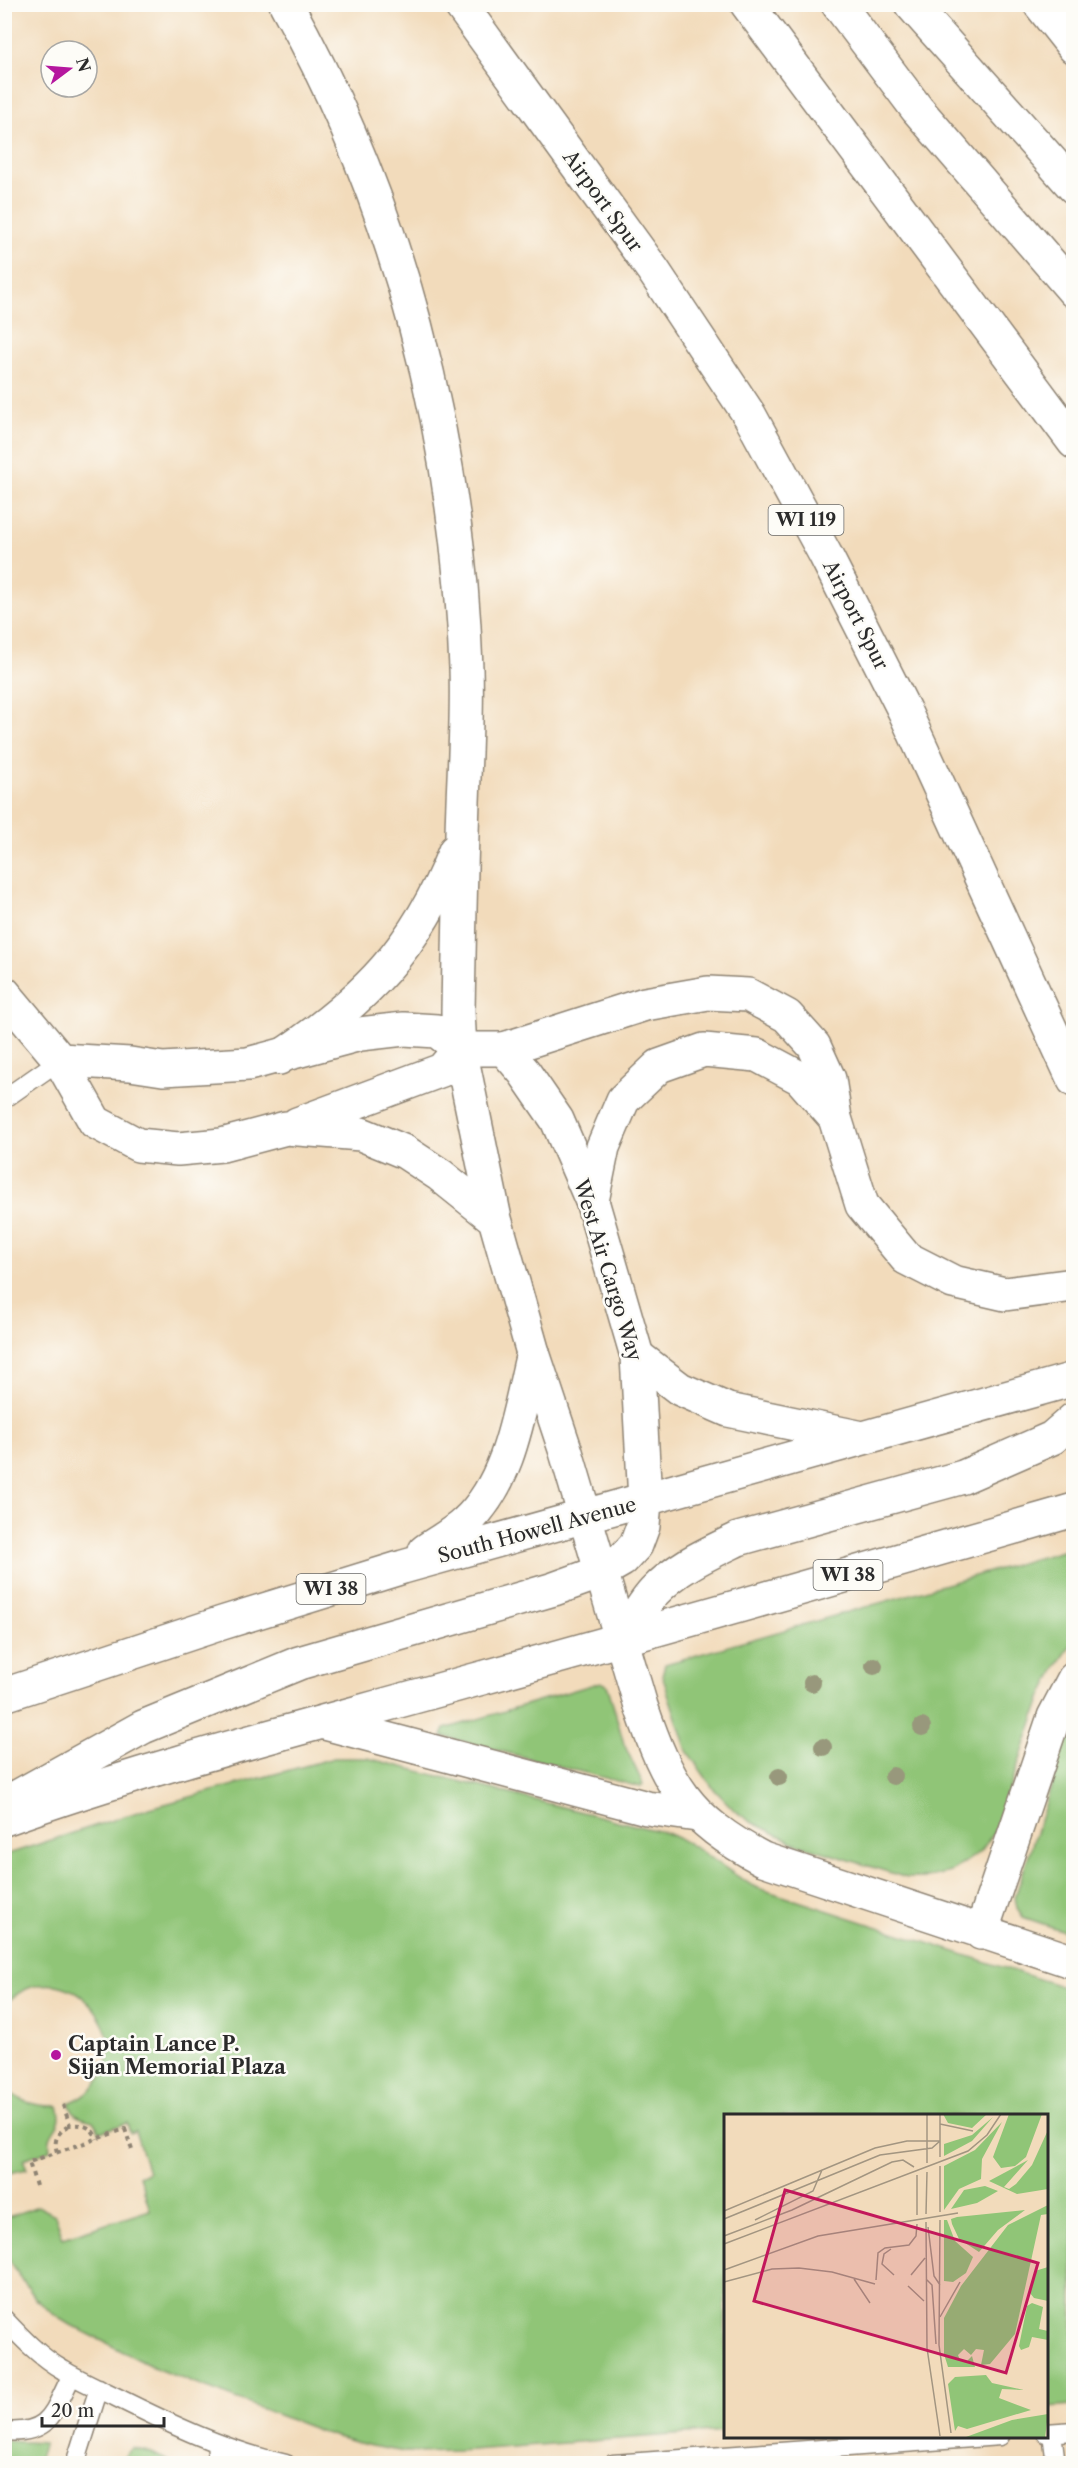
<svg xmlns="http://www.w3.org/2000/svg" width="1078" height="2468" viewBox="0 0 1078 2468" font-family="'Libre Caslon Text',serif">
<style>
.green{fill:#90c577;stroke:#5e7851;stroke-width:1.5}
.lines{fill:none;stroke-linecap:round;stroke-linejoin:round}
.lane-casing{stroke:#8e8373;stroke-width:21}
.street-casing{stroke:#8e8373;stroke-width:36}
.secondary-casing{stroke:#8e8373;stroke-width:36}
.primary-casing{stroke:#8e8373;stroke-width:36}
.highway-casing{stroke:#8e8373;stroke-width:36}
.path{stroke:#8e8373;stroke-width:4;stroke-dasharray:4.5 4.5;stroke-linecap:butt}
.lane{stroke:#fff;stroke-width:18}
.street{stroke:#fff;stroke-width:33}
.secondary{stroke:#fff;stroke-width:33}
.primary{stroke:#fff;stroke-width:33}
.highway{stroke:#fff;stroke-width:33}
.tree{fill:#98987b}
.poi-dot{fill:#b5179e;stroke:#fdfcf7;stroke-width:2}
.labels{text-anchor:middle;stroke-width:5;stroke-linejoin:round;paint-order:stroke}
.shield{fill:#fdfcf7;stroke:#6a6a68;stroke-width:1.5}
.shield-label{font-size:18px;font-weight:bold;fill:#2b2b2b}
.street-label{font-size:20px;fill:#2b2b2b;stroke:#fdfcf7}
.poi-label{font-size:20px;font-weight:bold;fill:#2b2b2b;stroke:#fdfcf7;text-anchor:start}
.inset-road{fill:none;stroke:#a29581;stroke-width:1.5}
.view{fill:#c2185b;fill-opacity:0.15;stroke:#c2185b;stroke-width:3}
.inset-edge{fill:none;stroke:#2b2b2b;stroke-width:3}
</style>
<rect width="100%" height="100%" fill="#fdfcf7"/>
<filter id="ink" filterUnits="userSpaceOnUse"><feTurbulence type="fractalNoise" baseFrequency=".0167" numOctaves="2"/><feDisplacementMap in="SourceGraphic" scale="12" xChannelSelector="R" yChannelSelector="G"/><feConvolveMatrix kernelMatrix="1 2 1 2 8 2 1 2 1" color-interpolation-filters="sRGB"/></filter>
<filter id="wash" filterUnits="userSpaceOnUse"><feTurbulence type="fractalNoise" baseFrequency=".008" numOctaves="4" result="noise"/><feDisplacementMap in="SourceGraphic" scale="24" xChannelSelector="R" yChannelSelector="G"/><feGaussianBlur stdDeviation="1.35" result="paint"/><feColorMatrix in="noise" values="0 0 0 0 0 0 0 0 0 0 0 0 0 0 0 0 0 1.4 0 .05"/><feComposite in="paint" operator="in"/></filter>
<g filter="url(#wash)">
<rect width="100%" height="100%" fill="#f2dbbb"/>
<path class="green" d="M1073,1548V1642L1057,1666L1042,1696L995,1831L981,1851L951,1872L926,1878H907L795,1843L751,1822L735,1811L713,1788L687,1751L662,1675L665,1664Z
M601,1682L607,1685L610,1694L624,1744L643,1784L640,1787L442,1736L445,1729Z
M1073,1720L1074,1934H1073L1023,1917L1017,1908L1015,1897Z
M334,1758H367L666,1833C698,1845 725,1870 755,1887L1073,1990V2405L1047,2407L1046,2116H726L725,2431L458,2451L405,2452L371,2446L336,2437L157,2369L71,2325L53,2314L36,2299L5,2255V2218L38,2206L55,2215L63,2238L150,2210L139,2176L148,2172L135,2131L130,2133L127,2123L100,2132L93,2121C79,2117 74,2118 69,2103C161,2064 74,1936 5,2004V1855L150,1808Z
M5,2089C22,2102 36,2107 58,2106C66,2130 46,2127 50,2150L23,2159L27,2169L5,2174Z
M5,2441L44,2443L37,2463H5Z
M132,2448L152,2453L172,2463H119Z"/>
</g>
<g filter="url(#ink)">
<g class="lines">
<defs>
<path id="lane" d="M4,1099L60,1060
M4,2319C22,2338 40,2357 63,2370C79,2380 98,2388 116,2397C170,2424 226,2451 286,2464
M4,2431C52,2435 53,2411 72,2375
M1046,2433L1074,2431
M1052,2433L1056,2464
M216,2443L218,2464
M75,2464L99,2388
M613,2464L1000,2436"/>
<path id="street" d="M4,993L60,1060L95,1122L138,1145L178,1149L222,1145L286,1128L361,1134L405,1152L440,1175L495,1219
M460,1049L495,1219L533,1353L566,1452L641,1706C668,1785 687,1819 763,1859L1074,1962
M60,1060L130,1064L163,1069L248,1064L360,1034L404,1029L437,1031L460,1049H504L524,1072L557,1120L592,1201L637,1356L645,1500
M297,1124L442,1070L460,1049
M981,1933L1054,1717L1074,1679"/>
<path id="secondary" d="M1040,4L1074,47"/>
<path id="primary" d="M637,1356L680,1389L728,1410L858,1437
M425,1551C438,1542 455,1533 466,1522C511,1480 519,1410 533,1353
M622,1640C632,1624 641,1606 654,1592C677,1567 707,1554 738,1539L963,1477L1052,1438L1074,1419
M4,1695L222,1623L403,1567L1074,1379
M325,1723L647,1808L697,1815
M17,1797L143,1727L299,1663L554,1589L601,1572L622,1560L636,1545L643,1526L645,1500
M4,1819C157,1764 315,1725 471,1681C672,1626 873,1568 1074,1510"/>
<path id="highway" d="M286,4C399,207 458,437 466,668C468,724 463,779 462,835C460,894 459,953 458,1012L460,1049
M460,4L653,270L750,416L825,554L904,710L1074,1080
M747,4L1074,442
M838,4L917,109L1074,291
M911,4L1074,187
M504,1049L645,1004L708,993L748,995L787,1016L814,1046L829,1079L835,1118L862,1205L906,1258L953,1282L1005,1294L1074,1285
M279,1058C364,1001 417,948 455,851
M592,1201L603,1147L623,1100L659,1066L704,1050L757,1055L800,1078L835,1118"/>
</defs>
<use href="#lane" class="lane-casing"/>
<use href="#street" class="street-casing"/>
<use href="#secondary" class="secondary-casing"/>
<use href="#primary" class="primary-casing"/>
<use href="#highway" class="highway-casing"/>
<path class="path" d="M63,2105L70,2125C83,2124 92,2126 97,2139
M57,2152C53,2139 58,2132 70,2125
M36,2186L29,2162L125,2129L133,2153"/>
<use href="#lane" class="lane"/>
<use href="#street" class="street"/>
<use href="#secondary" class="secondary"/>
<use href="#primary" class="primary"/>
<use href="#highway" class="highway"/>
</g>
<g class="tree">
<circle cx="874" cy="1666" r="9"/>
<circle cx="812" cy="1683" r="9"/>
<circle cx="922" cy="1727" r="9"/>
<circle cx="823" cy="1747" r="9"/>
<circle cx="893" cy="1776" r="9"/>
<circle cx="779" cy="1777" r="9"/>
</g>
</g>
<circle class="poi-dot" cx="56" cy="2055" r="6"/>
<g class="labels">
<g class="shield">
<rect x="768.5" y="505" width="75" height="30" rx="4.5"/>
<rect x="813.5" y="1560" width="69" height="30" rx="4.5"/>
<rect x="296.5" y="1574" width="69" height="30" rx="4.5"/>
</g>
<g class="shield-label">
<text x="806" y="526">WI 119</text>
<text x="848" y="1581">WI 38</text>
<text x="331" y="1595">WI 38</text>
</g>
<g class="street-label">
<text transform="translate(603 201) rotate(54)" y="7">Airport Spur</text>
<text transform="translate(856 615) rotate(63)" y="7">Airport Spur</text>
<text transform="translate(608 1270) rotate(73)" y="7">West Air Cargo Way</text>
<text transform="translate(537 1530) rotate(-15)" y="7">South Howell Avenue</text>
</g>
<g class="poi-label">
<text x="68" y="2051">Captain Lance P.<tspan x="68" dy="23">Sijan Memorial Plaza</tspan></text>
</g>
</g>
<g transform="translate(724 2114)">
<rect width="324" height="324" fill="#f2dbbb"/>
<path d="M219,0H263L248,14L224,9ZM285,0H318L302,43L291,52L277,54L269,43ZM269,3L248,27L220,42V30L248,21ZM278,8L258,45L257,65L235,75L220,96V52L251,36ZM324,16V75L293,80L265,67L304,46L280,73L285,75L292,70L308,51ZM261,72L274,77L253,89L227,95L240,76ZM324,91V100L317,101L291,220L266,250L257,251L260,236L252,235L247,241L240,235L234,241L236,246L242,248L248,242L251,253H224L220,240V204L237,172L284,111ZM301,96L274,116L255,138L235,125L228,110L227,105L233,103ZM220,106H223L231,127L249,143L242,159L229,168L220,167ZM324,153V187L310,184L306,179L311,157ZM308,189L319,193L315,215L324,217V226L308,223L305,233L297,236L295,232L303,192ZM262,261L268,269L300,276L278,275L275,284L307,296L243,315L234,312L231,317L224,270L231,263ZM324,300L321,324L242,323L288,306Z" fill="#90c577"/>
<path class="inset-road" d="M216,0V43M216,10L249,17M203,49V0M193,61V101M0,97L151,34L183,27H216M216,98V52M202,100L203,58M0,105L156,41L208,34L216,27M31,106L89,77L98,56M216,106L215,231L227,319M202,108L203,234L216,322M204,113L210,162L216,171M0,122L68,96L168,48L179,46L190,53M0,130L244,37L263,21L277,0M167,135L160,140L158,150L170,161M0,156L94,122L234,99M187,161L201,144M130,165L146,189M202,165L208,171L212,230M152,166L154,139L161,134L185,131L192,122L193,110M0,168L48,155L75,154L108,158L151,170M184,172L200,187M216,203L236,168"/>
<path class="view" d="M61,76L314,149L282,259L30,187Z"/>
<rect width="324" height="324" class="inset-edge"/>
</g>
<rect width="1078" height="2468" fill="none" stroke="#fdfcf7" stroke-width="24"/>
<g transform="translate(69 69) rotate(74)"><circle r="28" fill="#fdfcf7" stroke="#a9a8a5" stroke-width="1.5"/>
<path d="M0-4.5L10 22L0 15L-10 22Z" fill="#b5179e"/>
<text y="-9" font-size="16" font-weight="bold" text-anchor="middle" fill="#2b2b2b">N</text>
</g>
<path d="M42 2417v9h122v-9" fill="none" stroke="#2b2b2b" stroke-width="3"/>
<text x="51" y="2417" font-size="18" fill="#2b2b2b" stroke="#fdfcf7" stroke-width="4.5" paint-order="stroke">20 m</text>
</svg>
